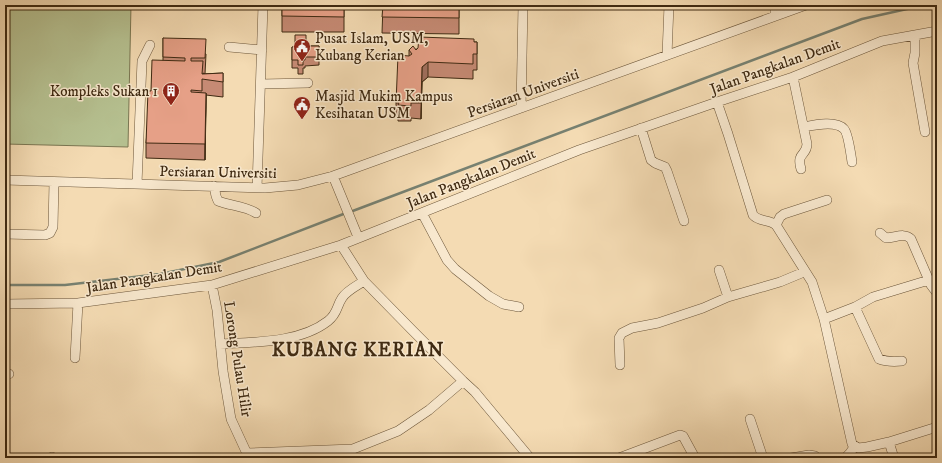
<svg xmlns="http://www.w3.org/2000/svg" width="942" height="463" viewBox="0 0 942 463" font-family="'IM FELL DW Pica',serif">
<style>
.green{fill:#b6c191;stroke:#7a7652}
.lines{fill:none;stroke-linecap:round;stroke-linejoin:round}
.stream{stroke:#778171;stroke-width:2.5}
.minor-casing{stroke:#6c563a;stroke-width:10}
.minor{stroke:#f8e8ce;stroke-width:9}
.wall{fill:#c68a74;stroke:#3f2a12}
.shaded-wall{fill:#a1705e;stroke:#3f2a12}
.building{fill:#e6a087;stroke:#3f2a12}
.labels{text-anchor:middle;stroke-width:3;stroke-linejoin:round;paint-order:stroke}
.poi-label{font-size:15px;fill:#3f2a12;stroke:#f8e8ce;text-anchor:start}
.street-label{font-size:15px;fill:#3f2a12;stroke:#f8e8ce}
.district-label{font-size:19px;font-weight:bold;letter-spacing:1px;fill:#3f2a12;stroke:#f8e8ce}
</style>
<rect width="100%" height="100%" fill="#f4dbb3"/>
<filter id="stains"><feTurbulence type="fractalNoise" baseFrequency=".005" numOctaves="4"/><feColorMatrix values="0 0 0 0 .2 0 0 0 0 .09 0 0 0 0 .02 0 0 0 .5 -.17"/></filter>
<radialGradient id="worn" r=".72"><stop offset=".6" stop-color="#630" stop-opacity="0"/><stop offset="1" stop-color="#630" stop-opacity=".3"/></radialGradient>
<path class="green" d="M5,5H131L128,147L5,144Z"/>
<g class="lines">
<path class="stream" d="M350,212L862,19L925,5
M5,285H65L160,274L219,262L346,213"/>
<defs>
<path id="minor" d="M775,16V5
M915,35V53L913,63L925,132
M229,47L262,50
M667,55L669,5
M793,77L807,144C807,156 796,152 801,169
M261,84L308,83
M717,102L728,134L753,215C759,222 769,219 776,225L812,282L824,319L852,444L858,448L867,447L889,442L937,427
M521,108L523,5
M804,127C814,125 836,120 844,129C848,133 851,155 852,162
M641,128L651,160L655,163L665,167L667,171L684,221
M333,176L358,237
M5,180L265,188L298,185L333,176L806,5
M137,184L142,61L150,45
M214,186L216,196L218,201C231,206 245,206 256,213
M257,188L263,5
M422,213L447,260L455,269L489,296L503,304L519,307
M776,225L780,217L784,214L827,200
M880,233L886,238C895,238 904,232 911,239L931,285L937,293
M5,234L45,235L50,233L53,227L54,182
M341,245L364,281L412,330L463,381L475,392L530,458
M719,270L728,297
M212,285L217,310L223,371L231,419L249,458
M5,304L78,303L212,285L341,245L579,150L717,102L793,77L882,41L937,31
M855,307L879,359C887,362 893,362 902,361
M824,319L855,307L873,297L929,280
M220,344C254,342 300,343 328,321C338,313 336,307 342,298C346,291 358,285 364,281
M75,358L78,303
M620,365L619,338L622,333L632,328L658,323L703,308L728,297L780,282L804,272
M5,374H9
M750,419L763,458
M889,442L894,458
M247,453L353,449L398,431L429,410L463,381
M52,458V457
M619,458L680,435L683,436L695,458
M791,458L809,455L815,456L817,458
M845,458L850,453L854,447"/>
</defs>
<use href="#minor" class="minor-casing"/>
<use href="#minor" class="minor"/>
</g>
<path class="wall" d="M282,5H344V32H282Z
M383,5H459V34L382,33Z
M163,38L206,54L205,74L203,73V74L223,73V97L206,95L205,160L146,158V143L151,91L163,60Z
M474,42H477V70H473V79L428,77L422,82L421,119L411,118V121H398V118H396V103L409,56V50Z
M306,43L308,46H319V65L305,66V68H303V74H298V68H292V47H295Z"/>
<path class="shaded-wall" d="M428,62V77L422,82L421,119L422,67Z
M206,93V108L205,160V144Z"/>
<path class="building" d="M282,5H344V17L282,16Z
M383,5H459V18L382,17Z
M295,35H306V43H308V46H319V57H305V60H303V65H298V60H292V47H295Z
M419,37L474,39V42H477V54H473V64L428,62L422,67L421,103H411V106L398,105L399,103H396L398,55L409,56L412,54L409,50L413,46L416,50L418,48Z
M163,38L206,39L205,58H191V61H203L202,74L223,73V82L202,79V91L191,90V92L206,93L205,144L146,143L148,91H151L152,60L185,61V58L163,57Z"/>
<defs>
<symbol id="civic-pin" viewBox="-11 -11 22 30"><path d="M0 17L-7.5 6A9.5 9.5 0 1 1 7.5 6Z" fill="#8f2418" stroke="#f8e8ce"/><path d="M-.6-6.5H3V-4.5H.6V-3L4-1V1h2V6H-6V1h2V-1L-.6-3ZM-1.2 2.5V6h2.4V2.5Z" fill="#fff"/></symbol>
<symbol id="building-pin" viewBox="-11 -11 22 30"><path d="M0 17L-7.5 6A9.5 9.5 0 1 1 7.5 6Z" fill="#8f2418" stroke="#f8e8ce"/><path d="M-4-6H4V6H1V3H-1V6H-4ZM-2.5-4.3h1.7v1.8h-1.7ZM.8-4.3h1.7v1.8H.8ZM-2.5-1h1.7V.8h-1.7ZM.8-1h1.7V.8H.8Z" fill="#fff"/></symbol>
</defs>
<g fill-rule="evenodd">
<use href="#civic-pin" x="292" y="37" width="20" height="27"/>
<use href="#building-pin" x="161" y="81" width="20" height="27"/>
<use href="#civic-pin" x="292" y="95" width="20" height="27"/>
</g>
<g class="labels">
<g class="poi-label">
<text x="315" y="43">Pusat Islam, USM,<tspan x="315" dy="17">Kubang Kerian</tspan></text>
<text x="158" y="96" text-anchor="end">Kompleks Sukan 1</text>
<text x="315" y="101">Masjid Mukim Kampus<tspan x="315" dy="17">Kesihatan USM</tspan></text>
</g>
<g class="street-label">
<text transform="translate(775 66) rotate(-20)" y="5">Jalan Pangkalan Demit</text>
<text transform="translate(523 93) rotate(-20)" y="5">Persiaran Universiti</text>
<text transform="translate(218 172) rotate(1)" y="5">Persiaran Universiti</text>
<text transform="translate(471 178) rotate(-22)" y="5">Jalan Pangkalan Demit</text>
<text transform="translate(154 277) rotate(-9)" y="5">Jalan Pangkalan Demit</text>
<text transform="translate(238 359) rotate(81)" y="5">Lorong Pulau Hilir</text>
</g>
<g class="district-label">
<text x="358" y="356">KUBANG KERIAN</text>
</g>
</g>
<rect width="942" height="463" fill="none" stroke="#f4dbb3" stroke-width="20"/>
<rect x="6" y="6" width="930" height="451" fill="none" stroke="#3f2a12" stroke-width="2"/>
<rect x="10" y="10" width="922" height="443" fill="none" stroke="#3f2a12"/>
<rect width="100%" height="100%" filter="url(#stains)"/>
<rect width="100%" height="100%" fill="url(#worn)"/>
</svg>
